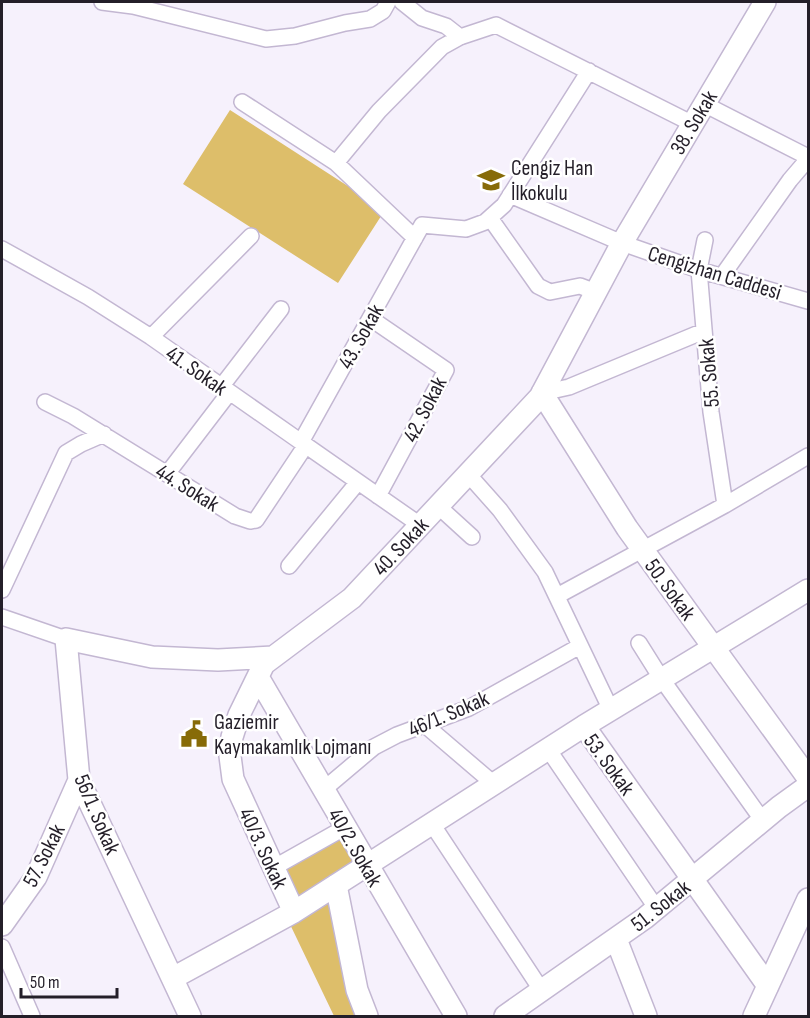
<svg xmlns="http://www.w3.org/2000/svg" width="810" height="1018" viewBox="0 0 810 1018" font-family="'Sofia Sans Condensed',sans-serif">
<style>
.green{fill:#ddbe6a}
.lines{fill:none;stroke-linecap:round;stroke-linejoin:round}
.street-casing{stroke:#c3b7d2;stroke-width:18}
.secondary-casing{stroke:#c3b7d2;stroke-width:24}
.street{stroke:#fff;stroke-width:15}
.secondary{stroke:#fff;stroke-width:21}
.labels{text-anchor:middle;stroke-width:5;stroke-linejoin:round;paint-order:stroke}
.street-label{font-size:22px;fill:#241f29;stroke:#fff}
.poi-label{font-size:22px;fill:#241f29;stroke:#fff;text-anchor:start}
</style>
<rect width="100%" height="100%" fill="#f6f1fc"/>
<path class="green" d="M230,110L385,210L338,283L183,184Z
M344,828L366,866L336,885L367,1016H334L286,916L273,868Z"/>
<g class="lines">
<defs>
<path id="street" d="M102,2L133,6L266,39L295,36L345,23L370,19L383,11L388,2
M402,2L422,18L446,26L460,37
M242,102L336,163L415,238
M704,104L808,157
M336,163L379,111L442,47L460,37L496,25L693,124
M510,195L622,243L699,270L808,301
M490,218L538,286L550,292L580,286L596,292
M251,236L151,337L301,442
M705,240L699,270L711,412L725,505
M2,249L88,297L151,337
M722,276L790,180L808,159
M370,318L446,370L378,496
M221,387L281,309
M542,393L569,387L704,331
M45,402L73,416L235,516L250,521L256,520L306,445
M167,474L229,393
M468,474L500,510L545,572L611,710
M438,506L472,537
M420,525L301,442L422,225L466,229L485,222L504,205L589,71
M289,566L358,482
M2,590L66,453L81,444L104,434
M557,596L725,505L808,456
M2,617L66,639
M639,643L661,678L763,821
M425,725L494,784
M548,749L657,909
M323,790L374,747L397,735L469,708L580,646
M432,824L542,991
M273,868L344,828
M2,947L32,1016"/>
<path id="secondary" d="M542,393L627,528L808,778
M258,677L456,1016
M336,885L357,990L367,1016
M294,912L584,726
M2,925L36,877L79,780
M616,939L646,1016
M173,978L294,912L233,779L230,756L232,737L239,715L264,664L352,598L540,397L622,243L765,2
M768,986L584,726L808,590
M190,1016L79,780L66,639L152,657L218,660L273,657
M505,1016L645,918L779,807L808,786
M754,1016L808,899"/>
</defs>
<use href="#street" class="street-casing"/>
<use href="#secondary" class="secondary-casing"/>
<use href="#street" class="street"/>
<use href="#secondary" class="secondary"/>
</g>
<defs>
<symbol id="school-bare" viewBox="-9 -9 18 18"><path d="M0-5L7-2L0 1L-7-2ZM-4 1L0 2.5L4 1V4Q0 6-4 4Z" fill="#876b08" stroke="#fff" stroke-width="2.5" paint-order="stroke"/></symbol>
<symbol id="civic-bare" viewBox="-9 -9 18 18"><path d="M-.6-6.5H3V-4.5H.6V-3L4-1V1h2V6H-6V1h2V-1L-.6-3ZM-1.2 2.5V6h2.4V2.5Z" fill="#876b08" stroke="#fff" stroke-width="2.5" paint-order="stroke"/></symbol>
</defs>
<g fill-rule="evenodd">
<use href="#school-bare" x="472" y="161" width="38" height="38"/>
<use href="#civic-bare" x="175" y="715" width="38" height="38"/>
</g>
<g class="labels">
<g class="street-label">
<text transform="translate(693 122) rotate(-59)" y="8">38. Sokak</text>
<text transform="translate(715 272) rotate(17)" y="8">Cengizhan Caddesi</text>
<text transform="translate(360 336) rotate(-61)" y="8">43. Sokak</text>
<text transform="translate(197 370) rotate(35)" y="8">41. Sokak</text>
<text transform="translate(708 373) rotate(-95)" y="8">55. Sokak</text>
<text transform="translate(424 409) rotate(-63)" y="8">42. Sokak</text>
<text transform="translate(188 487) rotate(32)" y="8">44. Sokak</text>
<text transform="translate(400 546) rotate(-47)" y="8">40. Sokak</text>
<text transform="translate(671 589) rotate(54)" y="8">50. Sokak</text>
<text transform="translate(448 713) rotate(-23)" y="8">46/1. Sokak</text>
<text transform="translate(610 764) rotate(54)" y="8">53. Sokak</text>
<text transform="translate(98 814) rotate(67)" y="8">56/1. Sokak</text>
<text transform="translate(356 847) rotate(60)" y="8">40/2. Sokak</text>
<text transform="translate(264 848) rotate(65)" y="8">40/3. Sokak</text>
<text transform="translate(43 855) rotate(-63)" y="8">57. Sokak</text>
<text transform="translate(660 905) rotate(-38)" y="8">51. Sokak</text>
</g>
<g class="poi-label">
<text x="511" y="175">Cengiz Han<tspan x="511" dy="25">İlkokulu</tspan></text>
<text x="214" y="729">Gaziemir<tspan x="214" dy="25">Kaymakamlık Lojmanı</tspan></text>
</g>
</g>
<rect width="810" height="1018" fill="none" stroke="#241f29" stroke-width="6"/>
<path d="M21 988v9h96v-9" fill="none" stroke="#241f29" stroke-width="3"/>
<text x="30" y="988" font-size="18" fill="#241f29" stroke="#ffffff" stroke-width="4.5" paint-order="stroke">50 m</text>
</svg>
